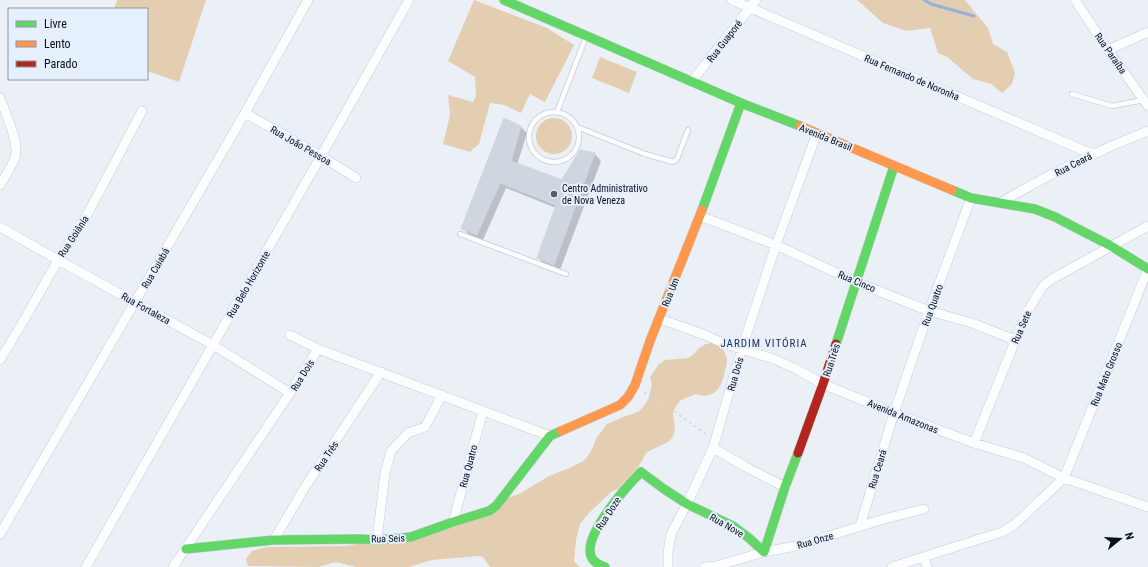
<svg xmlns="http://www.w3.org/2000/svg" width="1148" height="567" viewBox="0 0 1148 567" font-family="'Roboto Condensed',sans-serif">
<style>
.green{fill:#e4ceb2}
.shadow{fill:#0003}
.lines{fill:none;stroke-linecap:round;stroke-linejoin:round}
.stream{stroke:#98b1d9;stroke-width:3}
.building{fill:#d0d6e0;stroke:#cfd4de}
.lane-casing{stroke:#c6ccd5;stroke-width:6}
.street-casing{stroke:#c6ccd5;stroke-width:10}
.fast-casing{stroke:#c6ccd5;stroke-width:10}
.slow-casing{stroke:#c6ccd5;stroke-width:10}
.jam-casing{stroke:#c6ccd5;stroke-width:10}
.path{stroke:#d5d6d8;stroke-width:1.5;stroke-dasharray:3 3;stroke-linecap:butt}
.lane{stroke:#fcfdfe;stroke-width:4.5}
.street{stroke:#fcfdfe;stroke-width:9}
.fast{stroke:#63d668;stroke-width:9}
.slow{stroke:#ff974d;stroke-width:9}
.jam{stroke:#b3261e;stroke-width:9}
.poi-dot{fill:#585e67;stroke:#e6effc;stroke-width:1.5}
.labels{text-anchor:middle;stroke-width:4;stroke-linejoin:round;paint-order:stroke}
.street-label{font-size:10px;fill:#09101a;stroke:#e6effc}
.poi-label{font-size:10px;fill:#09101a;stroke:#e6effc;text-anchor:start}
.neighbourhood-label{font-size:11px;letter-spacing:1px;fill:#27364f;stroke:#e6effc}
</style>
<rect width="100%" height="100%" fill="#ebf0f7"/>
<path class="green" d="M117,0H206L179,82L147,71V9H114Z
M474,0L547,28L574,45L545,102L530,94L521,113L504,105L490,103L479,144L470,152L443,144L450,115L448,95L473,102L476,96L475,77L448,61Z
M857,0H965L988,28L993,44L1007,52L1015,73L1012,84L1002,93L991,84L973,79L947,57L938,53L930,28L906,31L883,23Z
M600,57L637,72L629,93L592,78Z
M536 136a18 18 0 1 1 36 0a18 18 0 1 1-36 0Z
M715,342L722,345C723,350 726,355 727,360C727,363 726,367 725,370C723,386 714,401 696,394L681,400L676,406L673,412L675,429L673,437L668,442L647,452L638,467L618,489L612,491L589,513L580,524L576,540L574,561L580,567H490L483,557L479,556L432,560L409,567H356L336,562L318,567L248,566L246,559L252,551L266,547L347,546L423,531L521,493L549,476L570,468L585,460L591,451L597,437L607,424L623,417L638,412L643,407L648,400L652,384L650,377L659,364L665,360L688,358L694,354L699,348L706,344Z"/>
<path class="shadow" d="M521,127L527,133L517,165L563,181L581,151L595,154L601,161L560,270L544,264L538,258L556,208L506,188L483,240L469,235L463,228Z"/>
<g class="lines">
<path class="stream" d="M924,0L931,4L974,16"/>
</g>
<path class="building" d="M504,118L521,126L511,161L562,180L580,150L595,153L554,265L537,258L556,205L500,183L477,235L461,229Z"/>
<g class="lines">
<defs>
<path id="lane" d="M1072,94L1112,106L1144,100
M529 137a25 25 0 1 1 50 0a25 25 0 1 1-50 0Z
M557,112L586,37
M577,127L645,154L673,162L677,159L688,130
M460,234L566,274"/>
<path id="street" d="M732,0L1092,154
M1075,0L1108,50L1148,106
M1108,50L1148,32
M692,81L756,0
M0,98C5,112 20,144 15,158C11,167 5,177 0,185
M245,113L321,156L356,178
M1000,203C1047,175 1097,151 1148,131
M700,216L776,245L856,282L929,311L972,323L1015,340
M0,227L58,260L213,345L290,393
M660,319L705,335L725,344L774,359L796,369L823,384L894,413L974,443L1024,458L1064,478L1148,507
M290,335L318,349L550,436
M0,360L27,315L58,260L87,215L142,111
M974,443L1026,314L1043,286L1052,279L1148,226
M713,448L746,467L785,487
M453,522L483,411
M860,526L894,413L929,311L971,198
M0,534L245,113L308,0
M274,540L305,487L381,372
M377,540L385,473L391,451L408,433L425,427L442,395
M924,557L927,567
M86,567L321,156L409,0
M173,567L290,393L318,349
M668,567V552L671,534L687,504L713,448L742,348L776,245L817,133
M705,567L716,566L764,552L796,546L884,519L924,509
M892,567L989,536L1002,532L1014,525L1064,478L1148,269"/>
<path id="fast" d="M504,0L741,103L800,126
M952,190L971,198L1035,209L1055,217L1111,246L1148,269
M702,210L741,103
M836,344L894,166
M186,549L274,540L360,539L377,540L411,537L453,522L489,511L496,506L550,436L561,431
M605,567C599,565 593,562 591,556C583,535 627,486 641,472L664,489L687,504L733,526L749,538L764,552L785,487L798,453"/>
<path id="slow" d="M800,126L952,190
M561,431L620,405L628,397L635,385L650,341L702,210"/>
<path id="jam" d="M798,453L823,384L836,344"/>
</defs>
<use href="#lane" class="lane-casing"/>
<use href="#street" class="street-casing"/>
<use href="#fast" class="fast-casing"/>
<use href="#slow" class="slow-casing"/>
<use href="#jam" class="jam-casing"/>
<path class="path" d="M644,392L670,408L707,435"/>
<use href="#lane" class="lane"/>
<use href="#street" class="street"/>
<use href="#fast" class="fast"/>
<use href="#slow" class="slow"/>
<use href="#jam" class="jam"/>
</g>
<circle class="poi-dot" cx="554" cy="194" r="4"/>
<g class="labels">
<g class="street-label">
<text transform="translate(724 41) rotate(-52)" y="4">Rua Guaporé</text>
<text transform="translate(1111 53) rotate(55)" y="4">Rua Paraíba</text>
<text transform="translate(912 77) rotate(23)" y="4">Rua Fernando de Noronha</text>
<text transform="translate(826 137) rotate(22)" y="4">Avenida Brasil</text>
<text transform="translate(301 145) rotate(30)" y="4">Rua João Pessoa</text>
<text transform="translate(1073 164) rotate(-27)" y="4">Rua Ceará</text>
<text transform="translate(73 236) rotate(-57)" y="4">Rua Goiânia</text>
<text transform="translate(155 268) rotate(-60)" y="4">Rua Cuiabá</text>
<text transform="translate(857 281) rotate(23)" y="4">Rua Cinco</text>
<text transform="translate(248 284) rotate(-60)" y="4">Rua Belo Horizonte</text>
<text transform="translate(670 292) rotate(-68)" y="4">Rua Um</text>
<text transform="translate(932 305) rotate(-70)" y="4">Rua Quatro</text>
<text transform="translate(146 308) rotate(29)" y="4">Rua Fortaleza</text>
<text transform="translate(1021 327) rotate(-66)" y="4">Rua Sete</text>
<text transform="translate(831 360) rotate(-72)" y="4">Rua Três</text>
<text transform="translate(735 374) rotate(-74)" y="4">Rua Dois</text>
<text transform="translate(1106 374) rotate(-68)" y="4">Rua Mato Grosso</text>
<text transform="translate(302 375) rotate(-58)" y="4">Rua Dois</text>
<text transform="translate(903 416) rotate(22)" y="4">Avenida Amazonas</text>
<text transform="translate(326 456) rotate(-56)" y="4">Rua Três</text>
<text transform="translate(468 466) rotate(-75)" y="4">Rua Quatro</text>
<text transform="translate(877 469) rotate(-73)" y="4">Rua Ceará</text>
<text transform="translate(608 513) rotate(-57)" y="4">Rua Doze</text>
<text transform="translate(727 525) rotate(30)" y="4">Rua Nove</text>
<text transform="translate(388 538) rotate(-2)" y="4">Rua Seis</text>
<text transform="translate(815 540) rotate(-16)" y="4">Rua Onze</text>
</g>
<g class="poi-label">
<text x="562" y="192">Centro Administrativo<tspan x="562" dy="12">de Nova Veneza</tspan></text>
</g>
<g class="neighbourhood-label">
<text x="764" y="347">JARDIM VITÓRIA</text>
</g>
</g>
<rect x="8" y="8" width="140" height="72" fill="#e6effc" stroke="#8e96a2"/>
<rect x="16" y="21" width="20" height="6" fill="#63d668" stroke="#8e96a2"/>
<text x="44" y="28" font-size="12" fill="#09101a">Livre</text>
<rect x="16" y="41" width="20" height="6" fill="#ff974d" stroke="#8e96a2"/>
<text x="44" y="48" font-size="12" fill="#09101a">Lento</text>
<rect x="16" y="61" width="20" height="6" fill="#b3261e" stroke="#8e96a2"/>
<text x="44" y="68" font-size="12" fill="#09101a">Parado</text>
<g transform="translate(1120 539) rotate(72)" stroke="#e6effc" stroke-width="3" paint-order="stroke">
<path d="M0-3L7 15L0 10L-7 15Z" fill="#09101a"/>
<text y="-6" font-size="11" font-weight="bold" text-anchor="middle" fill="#09101a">N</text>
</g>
</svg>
